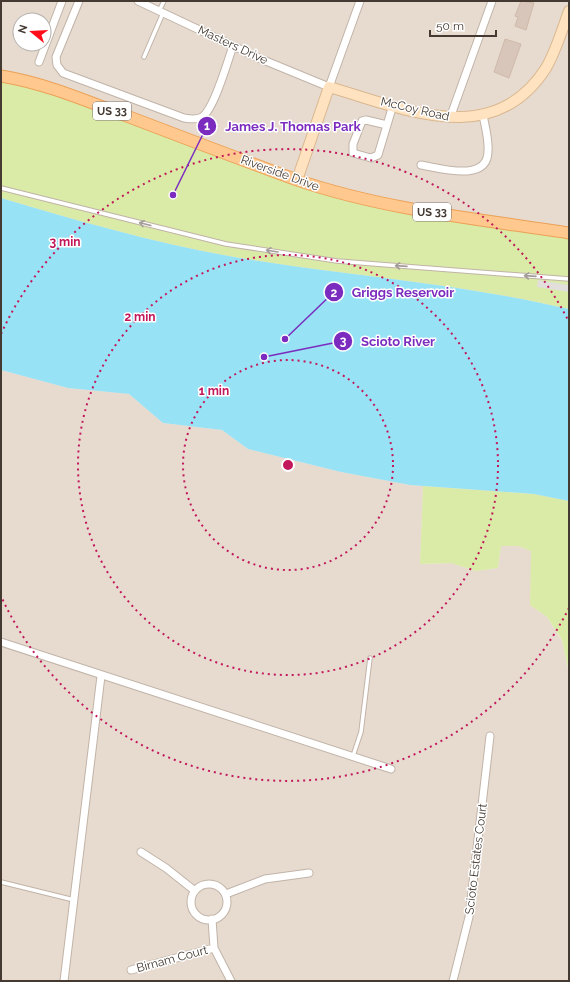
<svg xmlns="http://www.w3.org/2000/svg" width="570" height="982" viewBox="0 0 570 982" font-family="Raleway,sans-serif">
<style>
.residential{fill:#e7dbd0;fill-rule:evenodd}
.green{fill:#daeba7}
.parking{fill:#e2dedb}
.water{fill:#98e2f5}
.building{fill:#d8c6ba;stroke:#d0b9a9}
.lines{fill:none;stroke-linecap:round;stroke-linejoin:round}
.service-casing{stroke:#c1b3a7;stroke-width:5.5}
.minor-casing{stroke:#c1b3a7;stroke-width:9}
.secondary-casing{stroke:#d9b790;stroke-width:12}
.primary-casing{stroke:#eca156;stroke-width:13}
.service{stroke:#fff;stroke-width:3.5}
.minor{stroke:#fff;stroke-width:7}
.secondary{stroke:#ffe3c0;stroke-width:10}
.primary{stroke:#ffc88f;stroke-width:11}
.oneway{stroke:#a29c98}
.ring{fill:none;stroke:#c2185b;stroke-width:2;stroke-dasharray:2 4}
.labels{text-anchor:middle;stroke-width:3;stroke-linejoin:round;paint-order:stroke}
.shield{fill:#fff;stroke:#7c7570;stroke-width:1}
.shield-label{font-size:11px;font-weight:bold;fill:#443a32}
.street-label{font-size:12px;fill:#443a32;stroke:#fff}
.centre{fill:#c2185b;stroke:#fff;stroke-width:2}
.ring-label{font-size:12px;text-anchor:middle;font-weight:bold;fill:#c2185b;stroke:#fff;stroke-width:3;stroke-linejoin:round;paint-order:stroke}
.leader{fill:none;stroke:#7b2cbf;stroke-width:1.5}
.callout-dot{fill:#7b2cbf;stroke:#fff;stroke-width:1.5}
.mark-label{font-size:12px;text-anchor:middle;font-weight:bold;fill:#fff}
.callout-label{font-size:13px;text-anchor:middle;font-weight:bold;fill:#7b2cbf;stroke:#fff;stroke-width:3;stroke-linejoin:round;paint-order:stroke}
</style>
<rect width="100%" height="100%" fill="#f3eae2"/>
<path class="residential" d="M1,1H569V233L361,199L1,72ZM20,20H44V44H20Z
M1,370L68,388L129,394L163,423L222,430L248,449L341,472L410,485L423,486L420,564L451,563L476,571L498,568L501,546H518L532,551L530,605L547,617L562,641L569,673V981H1Z"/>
<path class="green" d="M1,76L330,191L569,233V309C467,285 363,277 259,261C172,248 85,223 1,198Z
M423,486L534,494L569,501V673L562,640L547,617L530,605L531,551L518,546H501L498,568L476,571L451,563L420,564Z"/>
<path class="parking" d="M538,280L569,285V292L537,287Z"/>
<path class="water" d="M1,198C85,223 172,248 259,261C363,277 467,285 569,309V501L534,494L410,485L341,472L248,449L222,430L163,423L129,394L68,388L1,370Z"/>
<path class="building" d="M521,1L534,3L526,30L515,26L518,17L515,16Z
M505,39L521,44L509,78L494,72Z"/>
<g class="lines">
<defs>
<path id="service" d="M159,11L164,1
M144,57L163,13
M1,188L226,244L337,261L569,279
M353,756L361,732L370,658
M1,882L74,900"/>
<path id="minor" d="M79,1L56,57L57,65L63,73L184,118C190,119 197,120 202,117C214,110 228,60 233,46
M138,1L261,59L329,87L360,1
M39,62L62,1
M450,118L492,1
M387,125L366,120L362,121L353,144V153L371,158L378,155L393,105
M421,165C440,168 488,183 488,151C489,140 485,126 483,115
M1,642L391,769
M141,852L166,868L195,891
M191 902a18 18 0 1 1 36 0a18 18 0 1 1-36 0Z
M226,894L265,879L309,873
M212,919L214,948L231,981
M131,970L214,948
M64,981L101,676
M453,981L469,917L490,736"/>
<path id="secondary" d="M297,180L329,87C403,108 493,151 546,68C556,51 562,30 569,11"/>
<path id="primary" d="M1,76C44,83 84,100 124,115C182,137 239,159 297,180C385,210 478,219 569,233"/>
</defs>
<use href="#service" class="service-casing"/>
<use href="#minor" class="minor-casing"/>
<use href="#secondary" class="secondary-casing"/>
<use href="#primary" class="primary-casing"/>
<use href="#service" class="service"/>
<use href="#minor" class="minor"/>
<use href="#secondary" class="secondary"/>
<use href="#primary" class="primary"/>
</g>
<defs><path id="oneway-shaft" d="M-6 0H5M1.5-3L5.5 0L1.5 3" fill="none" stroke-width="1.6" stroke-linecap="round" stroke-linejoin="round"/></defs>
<g class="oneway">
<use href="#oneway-shaft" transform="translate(145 224) rotate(-166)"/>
<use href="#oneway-shaft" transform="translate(272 251) rotate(-171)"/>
<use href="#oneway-shaft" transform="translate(401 266) rotate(-176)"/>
<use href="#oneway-shaft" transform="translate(530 276) rotate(-176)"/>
</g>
<g class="ring">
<circle cx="288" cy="465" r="105"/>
<circle cx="288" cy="465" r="210"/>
<path d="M569 608A315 315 0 0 1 1 596M1 334A315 315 0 0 1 569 322"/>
</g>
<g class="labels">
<g class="shield">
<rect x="93" y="102" width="38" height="18" rx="3"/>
<rect x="413" y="203" width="38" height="18" rx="3"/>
</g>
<g class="shield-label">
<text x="112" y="115">US 33</text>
<text x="432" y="216">US 33</text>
</g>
<g class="street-label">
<text transform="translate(233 45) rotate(25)" y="4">Masters Drive</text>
<text transform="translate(415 109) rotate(13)" y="4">McCoy Road</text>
<text transform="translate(280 173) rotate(20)" y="4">Riverside Drive</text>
<text transform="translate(476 859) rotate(-83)" y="4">Scioto Estates Court</text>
<text transform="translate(172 959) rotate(-15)" y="4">Birnam Court</text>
</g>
</g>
<circle cx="288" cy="465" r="6" class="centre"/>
<g class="ring-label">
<text x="65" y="246">3 min</text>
<text x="140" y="321">2 min</text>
<text x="214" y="395">1 min</text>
</g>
<path class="leader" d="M173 195L207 126M285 339L334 292M264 357L343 341"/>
<g class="callout-dot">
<circle cx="173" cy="195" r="4"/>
<circle cx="285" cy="339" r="4"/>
<circle cx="264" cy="357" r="4"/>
<circle cx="207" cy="126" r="10"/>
<circle cx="334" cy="292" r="10"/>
<circle cx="343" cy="341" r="10"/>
</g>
<g class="mark-label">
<text x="207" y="130">1</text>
<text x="334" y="297">2</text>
<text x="343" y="345">3</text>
</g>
<g class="callout-label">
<text x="293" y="131">James J. Thomas Park</text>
<text x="403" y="297">Griggs Reservoir</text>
<text x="398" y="346">Scioto River</text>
</g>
<rect width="570" height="982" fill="none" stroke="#443a32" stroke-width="4"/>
<g transform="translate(32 32) rotate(288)"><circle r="19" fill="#ffffff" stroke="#b4b0ad"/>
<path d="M0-3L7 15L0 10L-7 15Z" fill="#ff0d19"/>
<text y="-6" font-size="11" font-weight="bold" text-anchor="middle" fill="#443a32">N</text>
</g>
<path d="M430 30v6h66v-6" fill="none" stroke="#443a32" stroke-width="2"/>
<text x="436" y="30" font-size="12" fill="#443a32" stroke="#ffffff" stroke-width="3" paint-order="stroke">50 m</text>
</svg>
